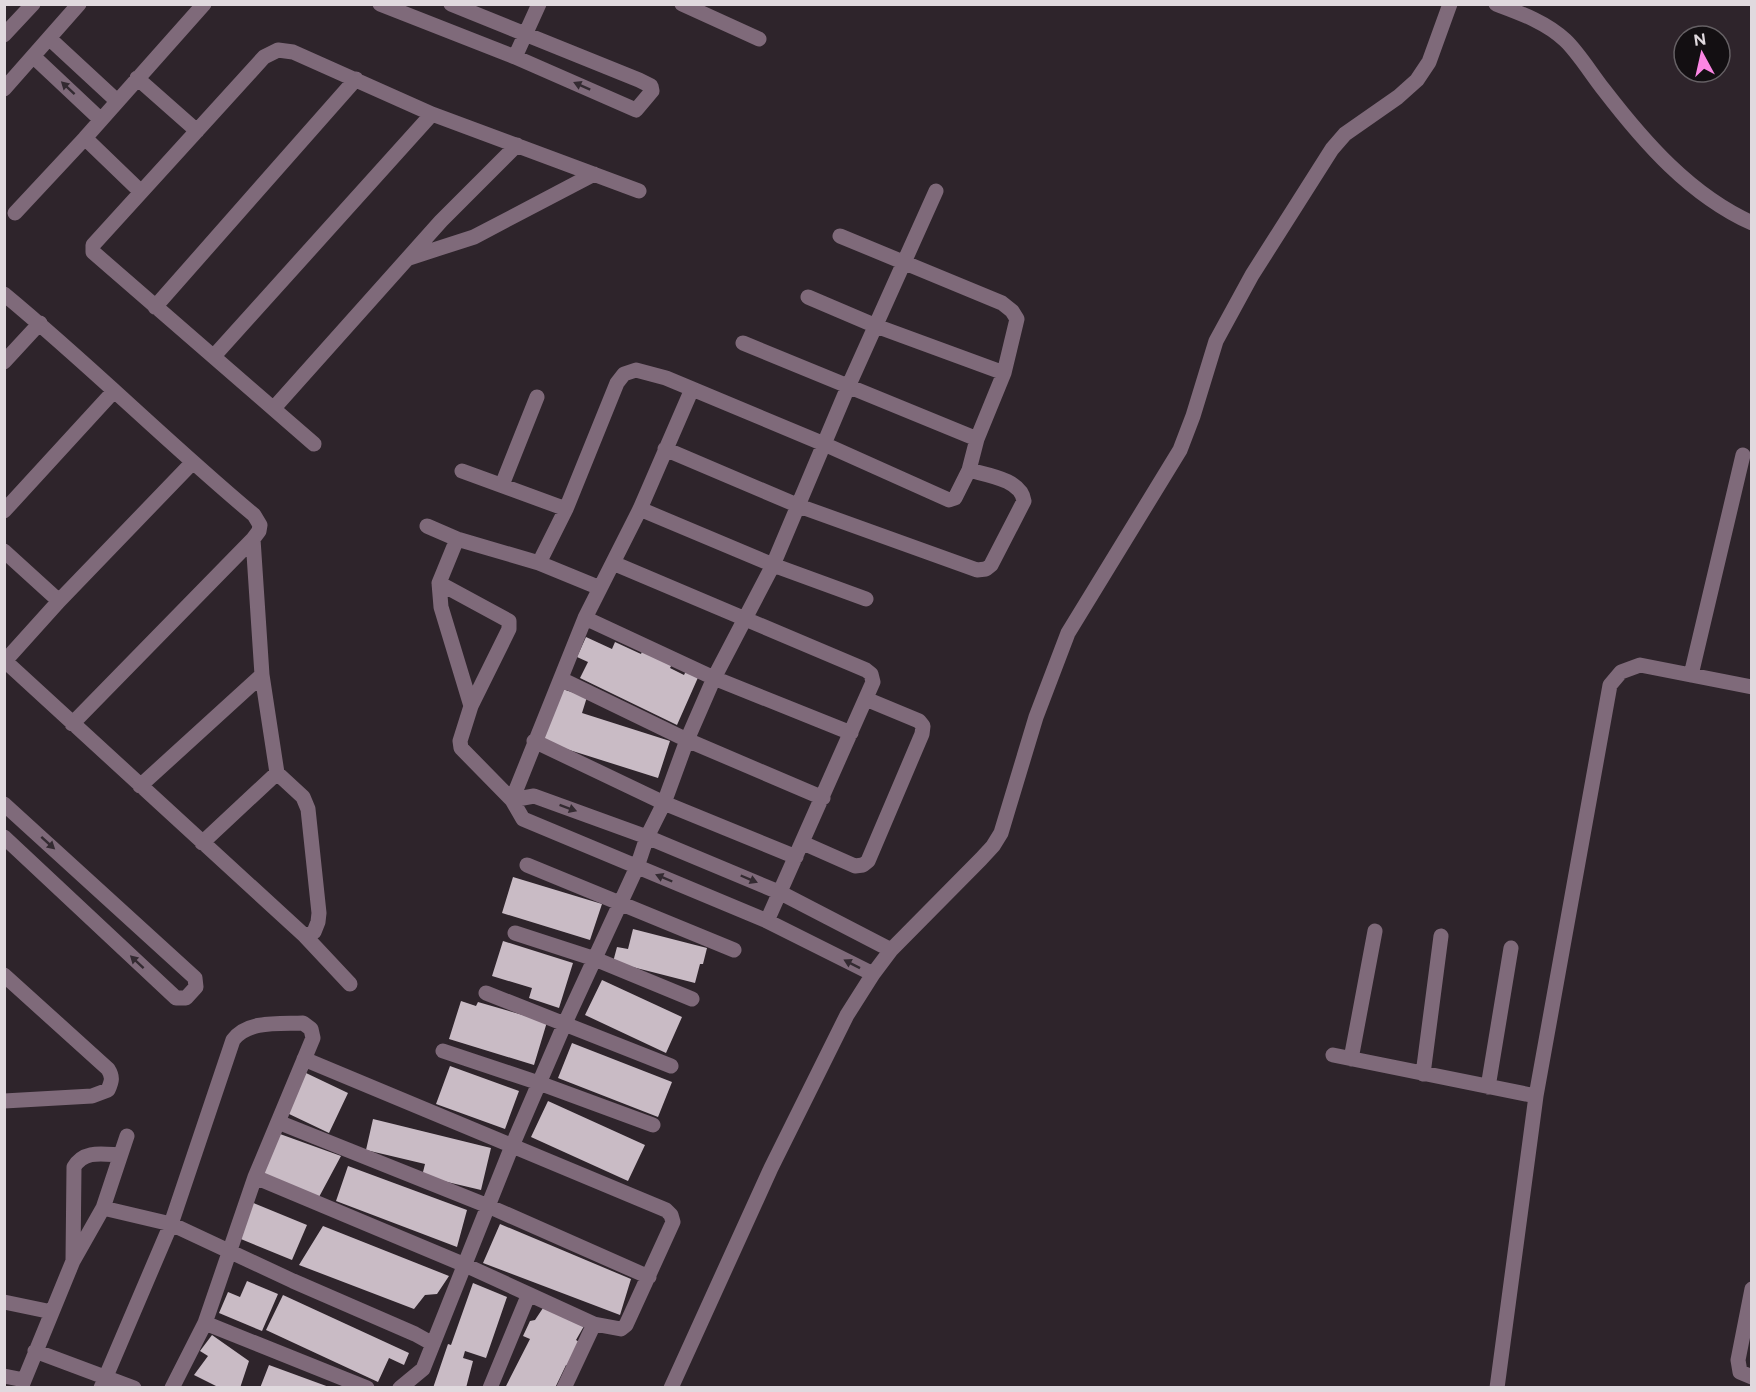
<svg xmlns="http://www.w3.org/2000/svg" width="1756" height="1392" viewBox="0 0 1756 1392" font-family="Figtree,sans-serif">
<style>
.building{fill:#c9bbc5}
.lines{fill:none;stroke-linecap:round;stroke-linejoin:round}
.minor{stroke:#7f6a7a;stroke-width:15}
.oneway{fill:#332a31}
</style>
<rect width="100%" height="100%" fill="#2e242b"/>
<path class="building" d="M586,637L612,649L615,642L641,654L643,649L673,662L670,668L684,675L688,667L700,673L677,725L580,678L588,662L577,657Z
M559,688L587,697L582,713L670,741L658,778L541,741Z
M513,877L602,904L590,940L502,913Z
M633,929L707,948L703,964H700L695,983L613,962L617,947L628,949Z
M503,941L573,963L559,1008L529,998L532,988L492,976Z
M602,980L682,1017L666,1053L585,1015Z
M461,1001L476,1006L478,1002L547,1022L534,1065L449,1039Z
M572,1043L672,1082L658,1117L558,1078Z
M450,1066L519,1091L505,1129L436,1104Z
M306,1073L348,1093L329,1133L287,1113Z
M548,1101L645,1145L628,1181L531,1137Z
M373,1119L491,1148L481,1190L422,1176L425,1164L366,1150Z
M280,1134L341,1156L319,1197L262,1177Z
M348,1166L467,1210L457,1247L336,1201Z
M251,1202L307,1225L292,1260L236,1237Z
M500,1224L631,1279L620,1315L483,1263Z
M323,1226L449,1276L437,1294L425,1295L414,1309L299,1265Z
M247,1281L278,1294L262,1331L219,1313L228,1292L240,1297Z
M473,1283L507,1297L486,1358L465,1351L463,1358L473,1361L466,1388H433L448,1344L451,1345Z
M283,1295L409,1353L404,1365L389,1358L378,1382L266,1330Z
M543,1308L584,1326L576,1340L582,1344L571,1366L566,1365L555,1388H505L530,1339L523,1336L530,1321L535,1320Z
M212,1335L249,1361L240,1388H220L194,1375L208,1356L200,1351Z
M269,1365L329,1387V1388H260Z"/>
<g class="lines">
<path class="minor" d="M380,4L515,57L636,110L652,91L651,86L639,80L451,4
M682,4L759,39
M1496,4C1520,13 1546,22 1565,40C1578,52 1592,75 1604,90C1644,142 1690,195 1752,223
M4,35L33,4
M50,39L117,101
M34,57L101,120
M515,57L539,4
M137,78L197,131
M4,89L79,4
M85,138L204,4
M15,213L85,138L141,192
M409,258L474,237L594,174
M4,294C90,365 169,444 254,515L260,525L259,531L253,539L262,675L277,773L202,843
M808,297L876,326L1004,373
M155,307L356,79
M743,343L977,439
M214,356L432,114
M4,362L40,323
M274,408L441,221L517,145
M314,444L93,252V245L264,57L278,50L293,52L432,114L639,191
M665,449L799,506L977,570L986,569L991,565L1024,501C1021,479 986,475 969,470
M462,471L566,509
M502,485L537,397
M640,509L773,565L866,599
M4,511L114,391
M427,526L457,539L539,563L600,588
M457,539L439,583L441,607L471,706L460,741L461,748L512,800L523,819L767,921L873,974
M4,551L59,601
M539,563L566,509L617,383L624,374L636,370L666,378L824,444L949,500L955,498L969,470L977,439L1004,373L1017,319L1012,311L1002,303L840,236
M613,563L866,670L871,674L873,682L767,921
M439,583L509,621V629L471,706
M585,618L714,678L851,733
M4,660L305,936L350,984
M5,661L59,601L192,463
M1691,675L1743,455
M561,679L687,740L823,798
M72,724L253,539
M534,741L664,803L796,857
M277,773L303,797L308,809L319,913L318,922L314,932L305,936
M140,786L262,675
M512,800L585,618L640,509L692,389
M512,800L534,796L647,837L781,893L891,950
M4,804L195,978L196,987L186,998H176L4,837
M803,843L855,866L863,865L868,861L922,734L923,726L919,721L866,699
M527,865L734,950
M515,933L595,959L692,999
M4,975L108,1069C113,1077 112,1081 108,1090L92,1096L4,1101
M486,993L671,1066
M443,1051L539,1083L653,1125
M1333,1055L1536,1096
M1351,1059L1375,931
M1423,1074L1441,936
M1488,1087L1511,948
M278,1122L488,1206L649,1277
M255,1177L465,1265L594,1324L621,1329L626,1325L673,1222L671,1215L666,1210L304,1059
M103,1208L171,1224L293,1281L415,1334L433,1344L512,1146L565,1023L637,867L647,837L664,803L687,740L714,678L773,565L848,387L936,191
M73,1261L74,1167C84,1150 102,1154 120,1155
M1752,1289L1738,1360L1740,1372L1752,1377
M4,1302L52,1312
M205,1323L367,1388
M35,1351L134,1388
M4,1376L24,1380
M21,1388L73,1261L103,1208L127,1136
M101,1388L171,1224L233,1040C248,1020 280,1024 303,1023L311,1029L313,1038L255,1177L205,1323L172,1388
M400,1388L423,1369L433,1344
M490,1388L528,1296
M564,1388L594,1324
M671,1388L771,1168L847,1015L873,974L891,950L981,859L993,846L1001,833L1036,717L1068,633L1180,450L1193,416L1216,341L1252,275L1332,149L1345,134L1398,97L1417,80L1429,62L1450,4
M1497,1388L1536,1096L1610,685L1621,672L1640,665L1752,687"/>
</g>
<defs><path id="oneway-solid" d="M-6-.8H1V-3.2L6.5 0L1 3.2V.8H-6Z" transform="scale(1.5)"/></defs>
<g class="oneway">
<use href="#oneway-solid" transform="translate(582 86) rotate(-156)"/>
<use href="#oneway-solid" transform="translate(68 88) rotate(-137)"/>
<use href="#oneway-solid" transform="translate(568 808) rotate(20)"/>
<use href="#oneway-solid" transform="translate(48 843) rotate(42)"/>
<use href="#oneway-solid" transform="translate(664 878) rotate(-157)"/>
<use href="#oneway-solid" transform="translate(749 879) rotate(23)"/>
<use href="#oneway-solid" transform="translate(137 962) rotate(-137)"/>
<use href="#oneway-solid" transform="translate(852 964) rotate(-153)"/>
</g>
<rect width="1756" height="1392" fill="none" stroke="#e0d9de" stroke-width="12"/>
<g transform="translate(1702 54) rotate(352)"><circle r="28" fill="#130f12" stroke="#656064" stroke-width="1.5"/>
<path d="M0-4.5L10 22L0 15L-10 22Z" fill="#fc86e4"/>
<text y="-9" font-size="16" font-weight="bold" text-anchor="middle" fill="#e0d9de">N</text>
</g>
</svg>
